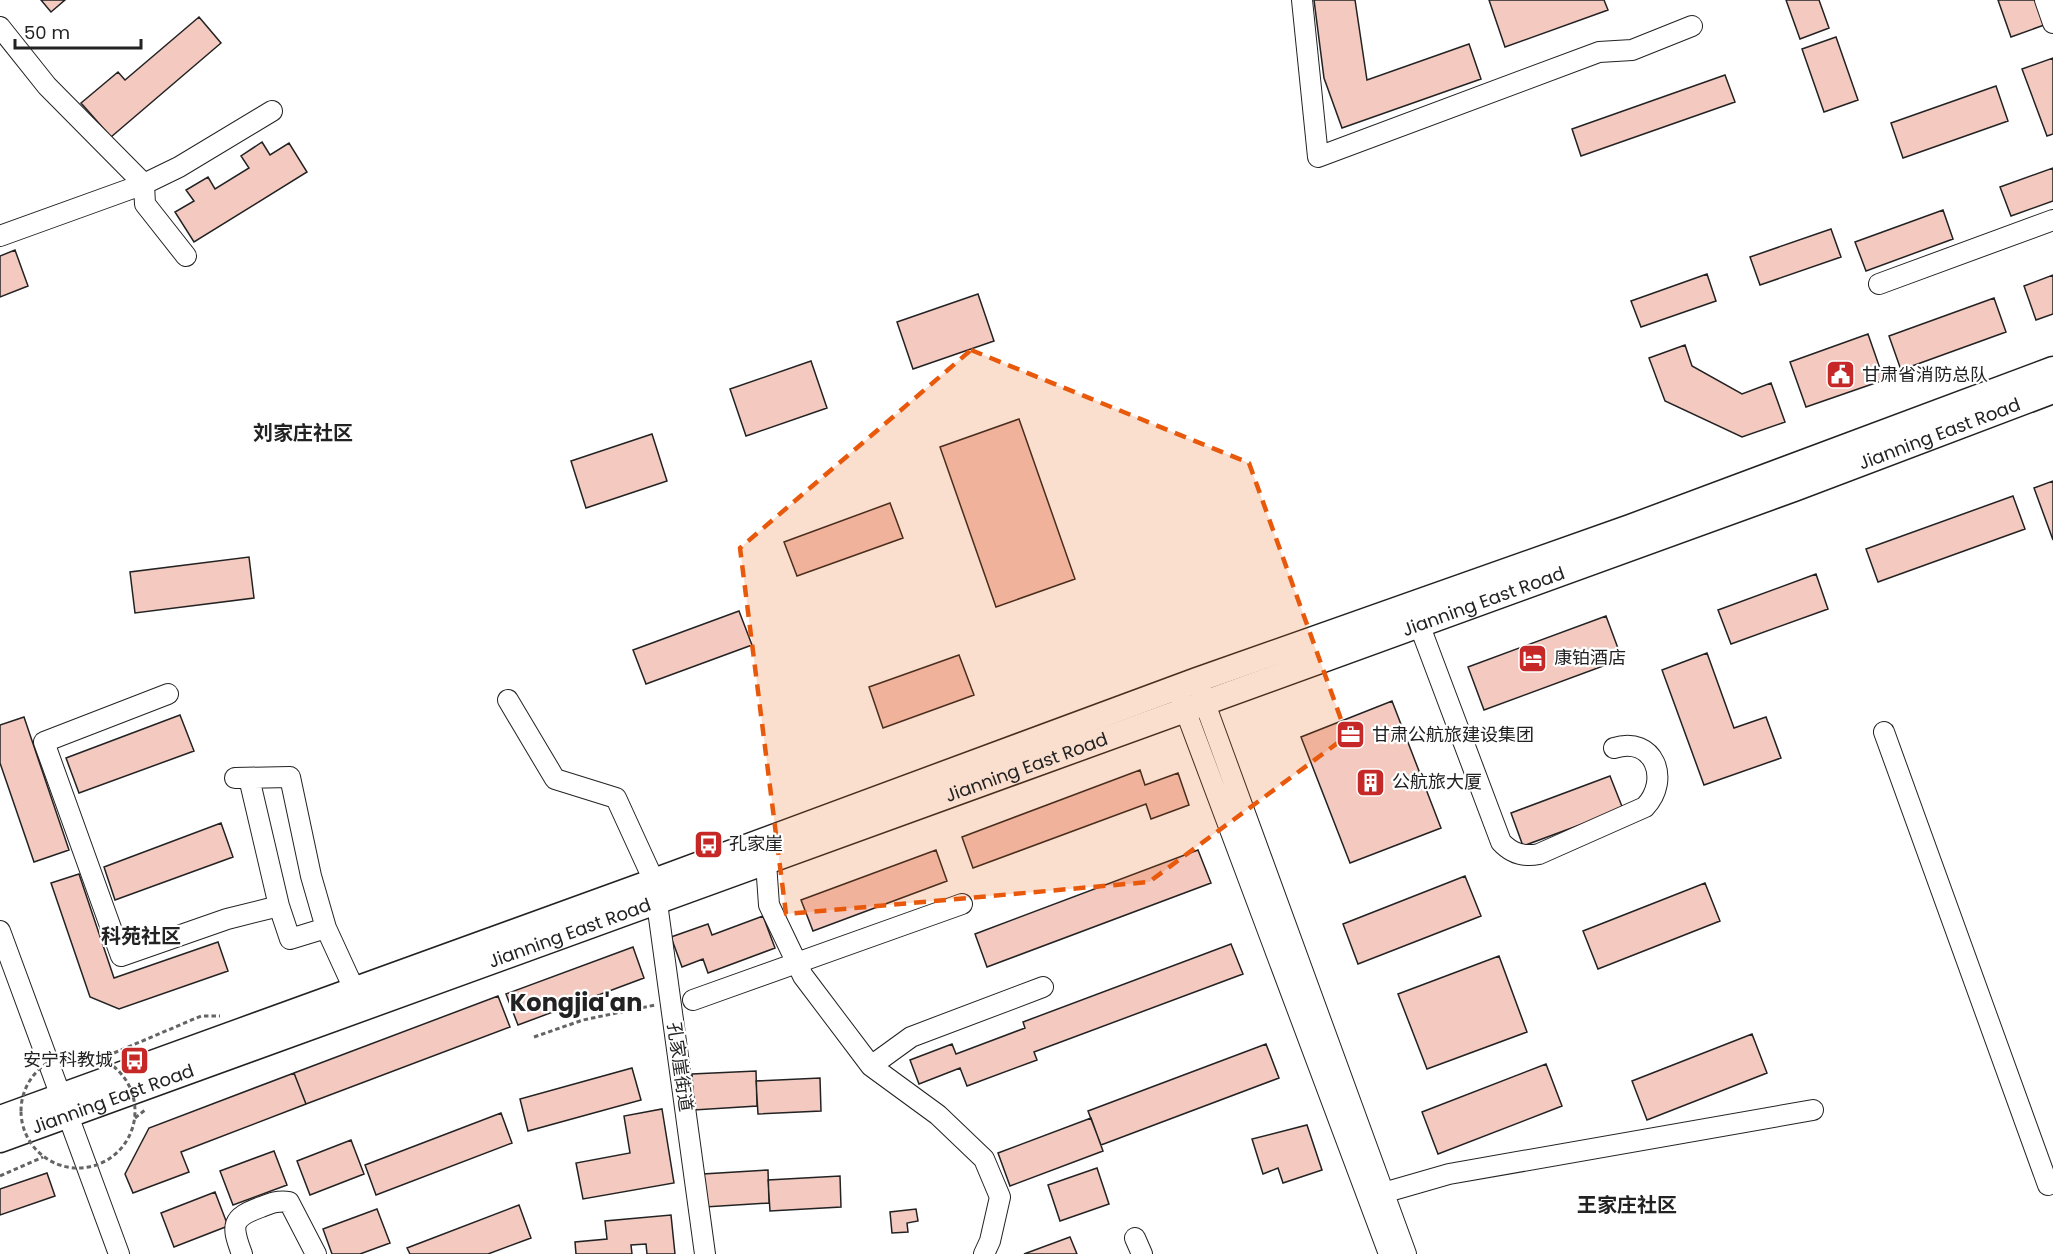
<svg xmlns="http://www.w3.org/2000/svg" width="2053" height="1254" viewBox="0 0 2053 1254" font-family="Poppins,'Noto Sans SC',sans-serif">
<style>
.building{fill:#f3c9c0;stroke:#222;stroke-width:1.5}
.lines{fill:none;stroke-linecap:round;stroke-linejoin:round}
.minor-casing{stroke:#222;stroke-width:22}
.major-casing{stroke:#222;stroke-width:27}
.path{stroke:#646464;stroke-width:3;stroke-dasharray:4.5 3;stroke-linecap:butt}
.minor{stroke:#fff;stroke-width:20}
.major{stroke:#fff;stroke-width:24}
.path-bridge{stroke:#646464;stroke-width:3;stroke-dasharray:4.5 3;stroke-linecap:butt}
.marked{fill:#e8590c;fill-opacity:0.2;stroke:#e8590c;stroke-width:4.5;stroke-dasharray:12 8;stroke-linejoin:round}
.labels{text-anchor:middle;stroke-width:4.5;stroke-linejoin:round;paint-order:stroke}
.poi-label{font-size:18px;fill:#222;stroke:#fff;text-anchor:start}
.street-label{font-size:18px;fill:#222;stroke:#fff}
.neighbourhood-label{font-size:20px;font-weight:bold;fill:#222;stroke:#fff}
.district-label{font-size:24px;font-weight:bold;fill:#222;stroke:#fff}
</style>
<rect width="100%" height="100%" fill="#fff"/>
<path class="building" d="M41,0H65L51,12Z
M1314,0H1355L1367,80L1469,44L1481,79L1342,128L1324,78Z
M1489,0H1604L1608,10L1505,47Z
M1786,0H1819L1829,28L1800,39Z
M1998,0H2039L2047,24L2011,37Z
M199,17L221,43L111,137L81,103L118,72L125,80Z
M1836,37L1858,100L1824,112L1802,49Z
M2053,58V134L2047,136L2022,69Z
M1725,75L1735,102L1581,156L1572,129Z
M1996,86L2008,121L1903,158L1891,123Z
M262,142L270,155L289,143L307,172L194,242L175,212L194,201L186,190L208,177L215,189L249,168L241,156Z
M2053,168V201L2011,216L2000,187Z
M1943,210L1953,239L1866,271L1855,242Z
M1831,229L1841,257L1760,285L1750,257Z
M15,250L28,286L0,297V256Z
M1707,274L1716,301L1641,327L1631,301Z
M2053,275V314L2036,320L2024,286Z
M978,294L994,341L913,369L897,322Z
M1994,298L2006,332L1901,370L1889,336Z
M1868,334L1884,380L1806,407L1790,362Z
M1685,345L1692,366L1742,394L1771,383L1785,422L1742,437L1665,401L1649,358Z
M811,361L827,408L746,436L730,389Z
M1019,419L1075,579L996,607L940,447Z
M652,434L667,481L586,508L571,461Z
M2053,481V540L2034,488Z
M2013,496L2025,529L1878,582L1866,549Z
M890,503L903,538L797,576L784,542Z
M249,557L254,598L135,613L130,572Z
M1816,574L1828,609L1731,644L1718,610Z
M739,611L752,645L646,684L633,650Z
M1606,616L1622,659L1484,710L1468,667Z
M1707,653L1734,728L1766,717L1781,758L1704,785L1662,670Z
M959,655L974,695L883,728L869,687Z
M1392,701L1441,828L1350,863L1301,737Z
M180,715L194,751L79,793L66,758Z
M24,717L69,850L34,862L0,763V725Z
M1140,770L1145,785L1178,773L1189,805L1151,819L1146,804L973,868L962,837Z
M1610,776L1623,809L1523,846L1511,813Z
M221,823L233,857L115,900L104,867Z
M936,850L947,881L813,931L801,900Z
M1198,850L1211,883L987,967L975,934Z
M79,874L114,978L218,942L228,971L119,1009L90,997L51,883Z
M1465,876L1481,916L1358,964L1343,924Z
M1705,883L1720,921L1598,969L1583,931Z
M763,916L775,948L708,973L703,959L682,967L671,937L708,924L712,935Z
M1231,944L1243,974L1034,1052L1037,1060L967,1086L960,1068L919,1084L910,1060L952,1044L956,1054L1025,1028L1023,1022Z
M633,947L644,978L518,1025L506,994Z
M1499,956L1527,1032L1427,1069L1398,994Z
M498,996L510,1027L306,1104L294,1073Z
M1752,1034L1767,1073L1647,1120L1632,1081Z
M1266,1044L1279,1078L1101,1145L1088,1111Z
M1546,1064L1562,1106L1438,1154L1422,1112Z
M632,1068L641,1100L528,1131L520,1099Z
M756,1071L757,1106L694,1110L692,1074Z
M294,1073L306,1104L181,1152L189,1172L133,1193L125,1174L149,1128Z
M820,1078L821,1111L758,1114L756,1081Z
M662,1109L674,1183L583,1199L576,1163L630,1153L624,1116Z
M501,1113L512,1143L376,1195L365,1165Z
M1091,1118L1103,1151L1010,1186L998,1153Z
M1307,1125L1322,1170L1283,1183L1278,1168L1263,1174L1252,1139Z
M351,1140L364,1174L310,1195L297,1161Z
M274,1151L287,1185L233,1205L220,1171Z
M1097,1168L1109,1204L1060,1221L1048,1185Z
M768,1170L769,1203L705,1207L703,1174Z
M47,1173L55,1196L0,1215V1189Z
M840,1176L841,1207L770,1211L768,1180Z
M215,1192L228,1226L174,1247L161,1213Z
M519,1205L531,1238L488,1254H410L407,1248Z
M377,1209L390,1243L360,1254H332L323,1229Z
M916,1209L918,1221L907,1223L908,1232L892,1233L890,1212Z
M671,1215L675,1254H647L646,1244L631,1245L632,1254H576L575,1242L607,1239L605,1221Z
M1070,1237L1077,1254H1024Z"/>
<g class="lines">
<defs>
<path id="minor" d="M1302,0L1318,157L1599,52L1632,50L1692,26
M2045,0L2053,23
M0,27L47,86L144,184L145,204L186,256
M0,236L144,184L179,167L272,111
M1879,284L2053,220
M1419,624L1501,842C1512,854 1524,857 1539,854L1645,807C1671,780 1654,735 1614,748
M1200,690L1406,1254
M168,694L44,742L121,956L227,919L279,906
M1180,696L1389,1254
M508,700L555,779L616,798L654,881L705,1254
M1884,732L2048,1185
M235,778L290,777L311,876L326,928L354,989
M249,778L279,906L290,939L326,928
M766,863L769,905L803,976L871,1066L938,1115L984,1159L1000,1197L990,1241L984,1254
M0,931L119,1254
M693,1000L962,904
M871,1066L911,1037L1043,987
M1383,1193L1449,1174L1813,1110
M1135,1238L1142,1254
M242,1254C231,1225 231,1218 261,1207C271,1203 279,1200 289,1202L316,1254"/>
<g id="major">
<path d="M0,1118L654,881L1197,680L1630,527L2053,369"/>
<path id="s1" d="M0,1140L1794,489L2053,391"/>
</g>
</defs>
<use href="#minor" class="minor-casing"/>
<use href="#major" class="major-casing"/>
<path class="path" d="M534,1037L583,1020L655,1005
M114,1053L201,1016H220
M135,1118L145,1110
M0,1176L43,1157"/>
<use href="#minor" class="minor"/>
<use href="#major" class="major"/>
<path class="path-bridge" d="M21 1111a57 57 0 1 1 114 0a57 57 0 1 1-114 0Z"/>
</g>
<path class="marked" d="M971,350L1249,463L1347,736L1149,882L786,914L740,548Z"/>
<defs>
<symbol id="civic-square" viewBox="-11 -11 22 22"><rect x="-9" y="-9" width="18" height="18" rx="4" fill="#c62828" stroke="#fff"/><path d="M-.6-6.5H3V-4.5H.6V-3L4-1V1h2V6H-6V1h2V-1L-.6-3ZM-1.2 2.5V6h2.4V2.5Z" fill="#fff"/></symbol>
<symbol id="hotel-square" viewBox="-11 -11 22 22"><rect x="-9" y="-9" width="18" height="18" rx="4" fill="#c62828" stroke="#fff"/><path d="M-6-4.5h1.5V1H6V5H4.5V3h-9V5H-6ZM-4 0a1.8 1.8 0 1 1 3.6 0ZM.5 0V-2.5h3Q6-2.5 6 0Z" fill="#fff"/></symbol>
<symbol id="office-square" viewBox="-11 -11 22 22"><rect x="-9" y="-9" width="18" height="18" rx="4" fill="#c62828" stroke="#fff"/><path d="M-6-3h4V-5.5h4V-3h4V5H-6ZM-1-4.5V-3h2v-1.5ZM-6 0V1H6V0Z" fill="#fff"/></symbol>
<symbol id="building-square" viewBox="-11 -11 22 22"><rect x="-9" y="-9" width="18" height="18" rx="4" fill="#c62828" stroke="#fff"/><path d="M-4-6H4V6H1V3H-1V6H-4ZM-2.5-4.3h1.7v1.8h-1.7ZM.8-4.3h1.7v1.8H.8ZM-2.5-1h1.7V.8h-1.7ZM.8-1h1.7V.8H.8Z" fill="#fff"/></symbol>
<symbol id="bus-square" viewBox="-11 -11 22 22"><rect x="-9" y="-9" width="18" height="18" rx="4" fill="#c62828" stroke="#fff"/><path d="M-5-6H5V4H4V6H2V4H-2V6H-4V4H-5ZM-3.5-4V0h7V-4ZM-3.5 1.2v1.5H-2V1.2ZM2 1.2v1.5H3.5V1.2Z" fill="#fff"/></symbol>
</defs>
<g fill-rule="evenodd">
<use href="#civic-square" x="1824" y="358" width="33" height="33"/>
<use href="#hotel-square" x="1516" y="642" width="33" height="33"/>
<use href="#office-square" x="1334" y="718" width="33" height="33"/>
<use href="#building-square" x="1354" y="766" width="33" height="33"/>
<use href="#bus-square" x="692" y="828" width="33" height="33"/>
<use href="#bus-square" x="118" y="1044" width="33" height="33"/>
</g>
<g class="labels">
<g class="poi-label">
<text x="1862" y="381">甘肃省消防总队</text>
<text x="1554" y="664">康铂酒店</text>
<text x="1372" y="741">甘肃公航旅建设集团</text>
<text x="1392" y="788">公航旅大厦</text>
<text x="729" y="850">孔家崖</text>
<text x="113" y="1066" text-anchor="end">安宁科教城</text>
</g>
<g class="street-label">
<text dy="6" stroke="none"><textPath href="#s1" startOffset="2064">Jianning East Road</textPath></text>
<text dy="6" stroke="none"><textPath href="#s1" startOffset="1578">Jianning East Road</textPath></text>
<text dy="6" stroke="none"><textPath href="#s1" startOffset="1092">Jianning East Road</textPath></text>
<text dy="6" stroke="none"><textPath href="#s1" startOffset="606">Jianning East Road</textPath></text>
<text transform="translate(680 1067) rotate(82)" y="6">孔家崖街道</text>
<text dy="6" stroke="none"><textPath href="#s1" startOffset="120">Jianning East Road</textPath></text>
</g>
<g class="neighbourhood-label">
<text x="303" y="440">刘家庄社区</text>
<text x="141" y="943">科苑社区</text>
<text x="1627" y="1212">王家庄社区</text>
</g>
<g class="district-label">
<text x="576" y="1011">Kongjia'an</text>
</g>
</g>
<path d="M15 39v9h126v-9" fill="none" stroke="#222222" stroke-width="3"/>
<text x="24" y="39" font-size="18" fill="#222222" stroke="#ffffff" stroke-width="4.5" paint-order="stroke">50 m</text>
</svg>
